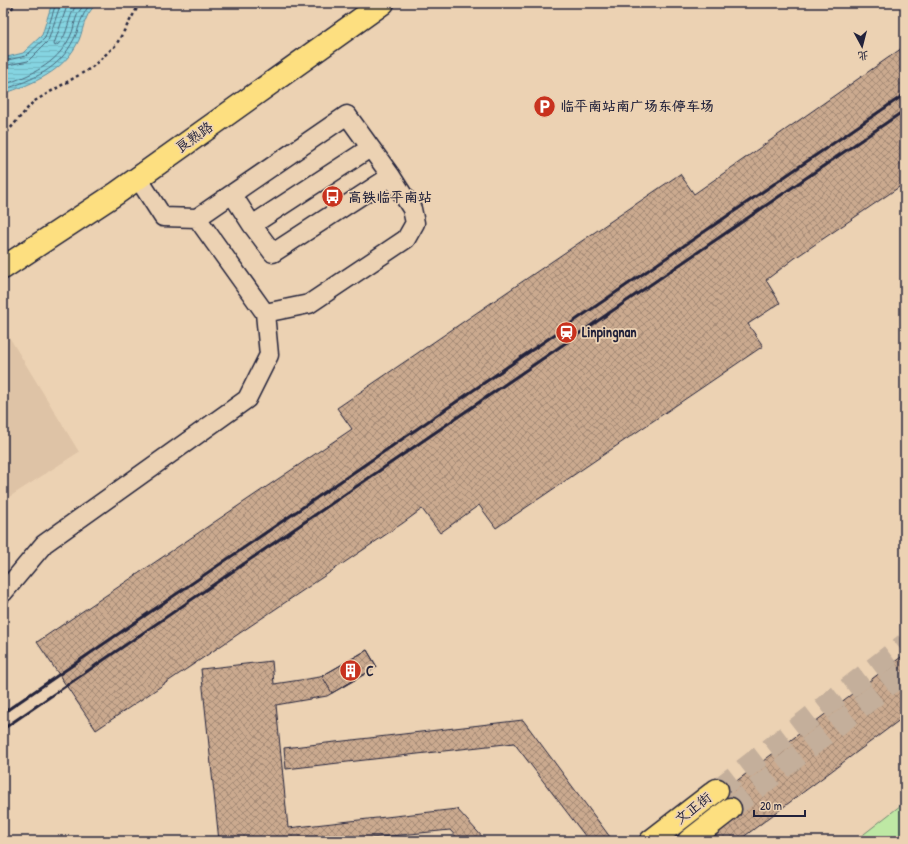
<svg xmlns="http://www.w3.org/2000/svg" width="908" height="844" viewBox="0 0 908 844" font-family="'Patrick Hand','LXGW WenKai TC',sans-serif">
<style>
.built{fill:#dec3a6}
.green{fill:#bee8a4;stroke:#708570}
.water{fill:url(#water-rules);stroke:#5d8d9f}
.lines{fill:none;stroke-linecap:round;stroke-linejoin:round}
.shore{stroke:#4a697d;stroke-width:1}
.building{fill:url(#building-cross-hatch);stroke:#22223b}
.major-tunnel{stroke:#c4af9b;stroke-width:22;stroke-dasharray:22 11;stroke-linecap:butt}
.minor-casing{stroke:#22223b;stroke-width:21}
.major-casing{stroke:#22223b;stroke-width:25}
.path{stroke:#22223b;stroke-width:2.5;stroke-dasharray:3 3;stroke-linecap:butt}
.minor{stroke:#ecd2b3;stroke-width:18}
.major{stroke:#fddf80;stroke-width:22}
.rail{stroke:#22223b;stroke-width:3}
.labels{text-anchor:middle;stroke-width:3.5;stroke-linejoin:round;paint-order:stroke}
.poi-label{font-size:14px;font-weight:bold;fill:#22223b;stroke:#ecd2b3;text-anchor:start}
.street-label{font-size:14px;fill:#22223b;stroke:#ecd2b3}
</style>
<defs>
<pattern id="water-rules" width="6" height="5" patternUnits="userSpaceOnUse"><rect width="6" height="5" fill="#85d4e1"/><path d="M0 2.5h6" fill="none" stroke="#73b6c2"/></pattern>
<pattern id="building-cross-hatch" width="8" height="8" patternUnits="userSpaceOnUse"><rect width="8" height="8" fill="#cbaa8f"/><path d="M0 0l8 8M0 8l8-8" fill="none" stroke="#a48a76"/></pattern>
</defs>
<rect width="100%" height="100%" fill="#ecd2b3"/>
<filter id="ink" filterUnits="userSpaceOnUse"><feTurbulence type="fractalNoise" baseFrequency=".025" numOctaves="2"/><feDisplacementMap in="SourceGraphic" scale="8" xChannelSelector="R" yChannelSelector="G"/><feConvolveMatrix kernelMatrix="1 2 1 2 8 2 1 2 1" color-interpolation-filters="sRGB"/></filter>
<g filter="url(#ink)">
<path class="built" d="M3,327L79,452L3,501Z"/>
<path class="green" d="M905,802V841H855Z"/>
<path class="water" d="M52,3H96C93,8 88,13 86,19C83,25 82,33 79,40C64,72 34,83 3,94V58L23,53L42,35Z"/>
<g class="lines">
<path class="shore" d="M67,3L66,9L54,44L55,46C67,41 67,22 73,11C74,8 76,6 78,3
M3,61L26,56L45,38L56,3
M3,66L28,61L48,41L61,3
M3,85C31,75 56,65 70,37C74,30 74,21 78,13C80,10 83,6 85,3
M3,90C33,79 59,70 74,39C78,32 79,23 83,16C85,11 88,7 91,3"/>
</g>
<path class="building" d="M905,46V183L795,258L766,280L780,303L748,324L763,346L496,528L479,505L440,533L422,509L403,523L96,730L37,642L352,429L337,408L680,174L694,194Z
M367,650L377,667L327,696L276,705L288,828L457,809L486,841H460L450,830L341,841H219L201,669L272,661L274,684L320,677Z
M367,650L377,667L332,693L322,676Z
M905,654V716L738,841H657Z
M523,720L613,841H589L514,743L286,769L284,748Z"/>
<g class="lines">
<path class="major-tunnel" d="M717,790L905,644
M730,809L905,672"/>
<defs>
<path id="minor" d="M138,178L163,217L197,218L347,115L391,176L412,209L415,223L406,239L309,304L265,313
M232,194L252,225L273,253L391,176
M252,225L370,148
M3,593L44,544L247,399L269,355L265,313L197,218"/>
<path id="major" d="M3,268L117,193L383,3
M651,841L717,790
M689,841L730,809"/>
</defs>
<use href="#minor" class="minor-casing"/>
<use href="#major" class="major-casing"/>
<path class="path" d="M3,17L17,3
M3,125L5,134
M3,137L33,102L91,68L116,45L140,3"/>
<use href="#minor" class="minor"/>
<use href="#major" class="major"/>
<path class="rail" d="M3,713L905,94
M3,729L905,110"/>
</g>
</g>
<defs>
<symbol id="parking-disc" viewBox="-11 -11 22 22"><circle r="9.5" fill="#c8321e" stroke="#ecd2b3"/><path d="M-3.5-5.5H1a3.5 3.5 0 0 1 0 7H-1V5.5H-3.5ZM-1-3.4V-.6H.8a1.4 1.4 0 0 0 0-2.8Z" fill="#fff"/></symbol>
<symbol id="bus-disc" viewBox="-11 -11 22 22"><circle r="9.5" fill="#c8321e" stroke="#ecd2b3"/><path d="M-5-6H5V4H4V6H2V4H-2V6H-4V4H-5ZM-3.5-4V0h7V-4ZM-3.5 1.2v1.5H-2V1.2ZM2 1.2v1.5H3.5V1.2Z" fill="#fff"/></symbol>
<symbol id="station-disc" viewBox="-11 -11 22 22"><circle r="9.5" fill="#c8321e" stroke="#ecd2b3"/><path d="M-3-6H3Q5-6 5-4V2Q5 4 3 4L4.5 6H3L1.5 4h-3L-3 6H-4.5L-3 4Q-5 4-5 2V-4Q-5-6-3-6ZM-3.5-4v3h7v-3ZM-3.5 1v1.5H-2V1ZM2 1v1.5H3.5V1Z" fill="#fff"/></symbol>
<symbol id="building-disc" viewBox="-11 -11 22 22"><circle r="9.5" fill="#c8321e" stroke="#ecd2b3"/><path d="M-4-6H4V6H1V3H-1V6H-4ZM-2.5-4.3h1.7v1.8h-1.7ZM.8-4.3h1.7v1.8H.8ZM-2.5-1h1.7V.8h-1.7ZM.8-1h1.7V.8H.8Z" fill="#fff"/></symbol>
</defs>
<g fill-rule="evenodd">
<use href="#parking-disc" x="532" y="94" width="25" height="25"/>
<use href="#bus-disc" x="320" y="184" width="25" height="25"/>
<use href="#station-disc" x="554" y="320" width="25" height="25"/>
<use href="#building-disc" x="338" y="658" width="25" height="25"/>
</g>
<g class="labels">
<g class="poi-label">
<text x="560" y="111">临平南站南广场东停车场</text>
<text x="348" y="202">高铁临平南站</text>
<text x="582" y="337">Linpingnan</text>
<text x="366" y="676">C</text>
</g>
<g class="street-label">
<text transform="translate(194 137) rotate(-35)" y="5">良熟路</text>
<text transform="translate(693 808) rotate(-38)" y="5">文正街</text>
</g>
</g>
<rect width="908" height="844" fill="none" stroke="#ecd2b3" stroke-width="16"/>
<rect x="8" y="8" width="892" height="828" fill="none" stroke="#22223b" stroke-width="1.5" filter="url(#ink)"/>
<g transform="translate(862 46) rotate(173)" stroke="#ecd2b3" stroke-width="3" paint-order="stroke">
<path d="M0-3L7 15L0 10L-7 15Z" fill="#22223b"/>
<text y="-6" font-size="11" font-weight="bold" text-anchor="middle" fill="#22223b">北</text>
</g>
<path d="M754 810v6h51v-6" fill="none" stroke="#22223b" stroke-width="2"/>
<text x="760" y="810" font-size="12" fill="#22223b" stroke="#ecd2b3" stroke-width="3" paint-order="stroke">20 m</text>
</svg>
